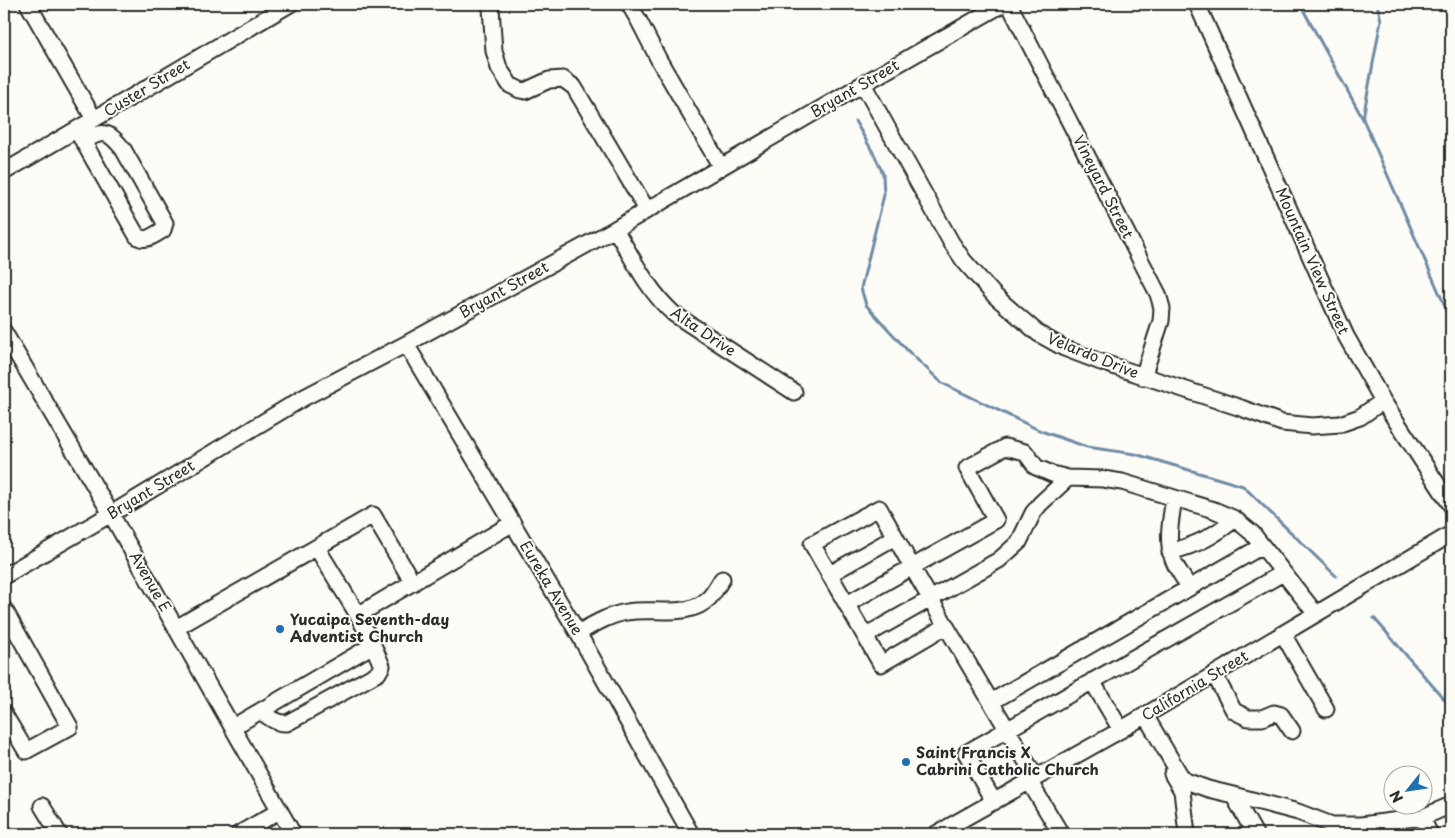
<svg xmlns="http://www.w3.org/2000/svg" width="1455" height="838" viewBox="0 0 1455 838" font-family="'Playpen Sans',sans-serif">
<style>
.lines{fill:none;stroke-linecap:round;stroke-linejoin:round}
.stream{stroke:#6e8aa4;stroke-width:3}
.minor-casing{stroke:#2b2b2b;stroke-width:19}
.minor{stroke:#fdfcf7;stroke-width:15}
.poi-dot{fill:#1f6fb2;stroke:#fdfcf7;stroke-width:2}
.labels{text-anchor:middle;stroke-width:4;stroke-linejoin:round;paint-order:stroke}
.street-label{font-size:15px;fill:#2b2b2b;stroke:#fdfcf7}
.poi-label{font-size:15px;font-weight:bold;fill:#2b2b2b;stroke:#fdfcf7;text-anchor:start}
</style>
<rect width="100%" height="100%" fill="#fdfcf7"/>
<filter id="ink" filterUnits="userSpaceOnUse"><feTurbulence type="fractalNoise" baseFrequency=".02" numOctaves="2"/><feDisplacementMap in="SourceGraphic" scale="10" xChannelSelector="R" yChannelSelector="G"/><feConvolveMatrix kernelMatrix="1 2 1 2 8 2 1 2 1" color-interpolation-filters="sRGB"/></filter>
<g filter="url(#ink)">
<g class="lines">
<path class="stream" d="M1300,4L1363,119L1445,306L1451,318
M1363,118L1381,20L1377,4
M855,121L875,156L883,174L884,195L861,288L866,305L909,352L942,383L1041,431L1087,447L1135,454L1243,486L1336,576
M1374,618L1451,707"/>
<defs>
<path id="minor" d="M28,4L94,119
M489,4L491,8L494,51L499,68L510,85L520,90L525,91L549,80L563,79L574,87L647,210
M629,4L639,21L659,60L721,167
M1009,4L1158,294L1162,308L1161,321L1143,377
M1197,4L1346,336L1383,401L1451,505
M863,84L951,242L964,261L995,296L1039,334L1064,348L1098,361L1241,408L1282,423L1312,426L1340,424L1360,417L1383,401
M76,130L83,141L137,236C146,243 155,234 163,230L165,223L123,149C107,130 104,130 83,141
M4,172L290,4
M615,229C633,259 648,291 674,314L794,392
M4,332L111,514L293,834
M406,344L578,633L691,834
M1174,498C1171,519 1165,544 1175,564C1179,572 1185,580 1189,588
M317,548L358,615
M1170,552C1199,544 1212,537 1235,519
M830,574L895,537
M4,576L111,514L303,398L406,344L615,229L863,84L1003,4
M847,604L912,567L946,626L881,664L812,544L879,508L912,567L996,520L967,468L1005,447L1025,452L1036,467L1052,474L1068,478L1103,479L1122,482L1214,510L1235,519L1252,533L1316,614
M4,609L70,727L26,751L4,714
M946,626L1036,778
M176,628L373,515L413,583
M578,633C594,624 609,615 627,612C652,607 689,619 709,598C714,593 718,585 722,579
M1283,634L1326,709
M865,636L999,560L1019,542L1033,513L1040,504L1068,478
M1214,674L1234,711L1248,718H1262L1274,713L1281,715L1292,731
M1092,681L1121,730
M991,702L1262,546
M260,711C269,717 276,724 287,723L378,673L382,666L373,645
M1145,715L1183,780L1208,789L1233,795L1298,812L1332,825H1361L1423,817L1451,805
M233,727L373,645L358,615L513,523
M1172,774L1182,791L1187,834
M1029,781L1061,834
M1233,795L1255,834
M994,802L966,753L1283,573
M42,806L59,834
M1421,817L1430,834
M239,834L279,811
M936,834L1112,735L1451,534"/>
</defs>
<use href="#minor" class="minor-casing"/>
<use href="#minor" class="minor"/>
</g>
</g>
<g class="poi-dot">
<circle cx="280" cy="629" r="5"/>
<circle cx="906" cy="762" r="5"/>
</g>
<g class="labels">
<g class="street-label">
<text transform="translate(147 88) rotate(-31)" y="5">Custer Street</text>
<text transform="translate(855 89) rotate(-30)" y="5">Bryant Street</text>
<text transform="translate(1103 187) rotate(63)" y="5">Vineyard Street</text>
<text transform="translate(1312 261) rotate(66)" y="5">Mountain View Street</text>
<text transform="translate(504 290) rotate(-29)" y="5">Bryant Street</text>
<text transform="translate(703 332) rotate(34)" y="5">Alta Drive</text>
<text transform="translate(1093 356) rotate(22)" y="5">Velardo Drive</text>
<text transform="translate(151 490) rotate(-31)" y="5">Bryant Street</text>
<text transform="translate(150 582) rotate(60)" y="5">Avenue E</text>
<text transform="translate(551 588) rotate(59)" y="5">Eureka Avenue</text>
<text transform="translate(1195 686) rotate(-31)" y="5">California Street</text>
</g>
<g class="poi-label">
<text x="290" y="625">Yucaipa Seventh-day<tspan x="290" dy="17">Adventist Church</tspan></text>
<text x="916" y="758">Saint Francis X<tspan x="916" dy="17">Cabrini Catholic Church</tspan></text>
</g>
</g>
<rect width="1455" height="838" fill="none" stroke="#fdfcf7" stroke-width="20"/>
<rect x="10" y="10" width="1435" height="818" fill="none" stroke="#2b2b2b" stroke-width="2" filter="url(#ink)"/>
<g transform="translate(1408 790) rotate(240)"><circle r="24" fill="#fdfcf7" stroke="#a9a8a5"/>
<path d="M0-4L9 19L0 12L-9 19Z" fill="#1f6fb2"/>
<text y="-8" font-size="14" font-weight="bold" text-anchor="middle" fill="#2b2b2b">N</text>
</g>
</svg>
